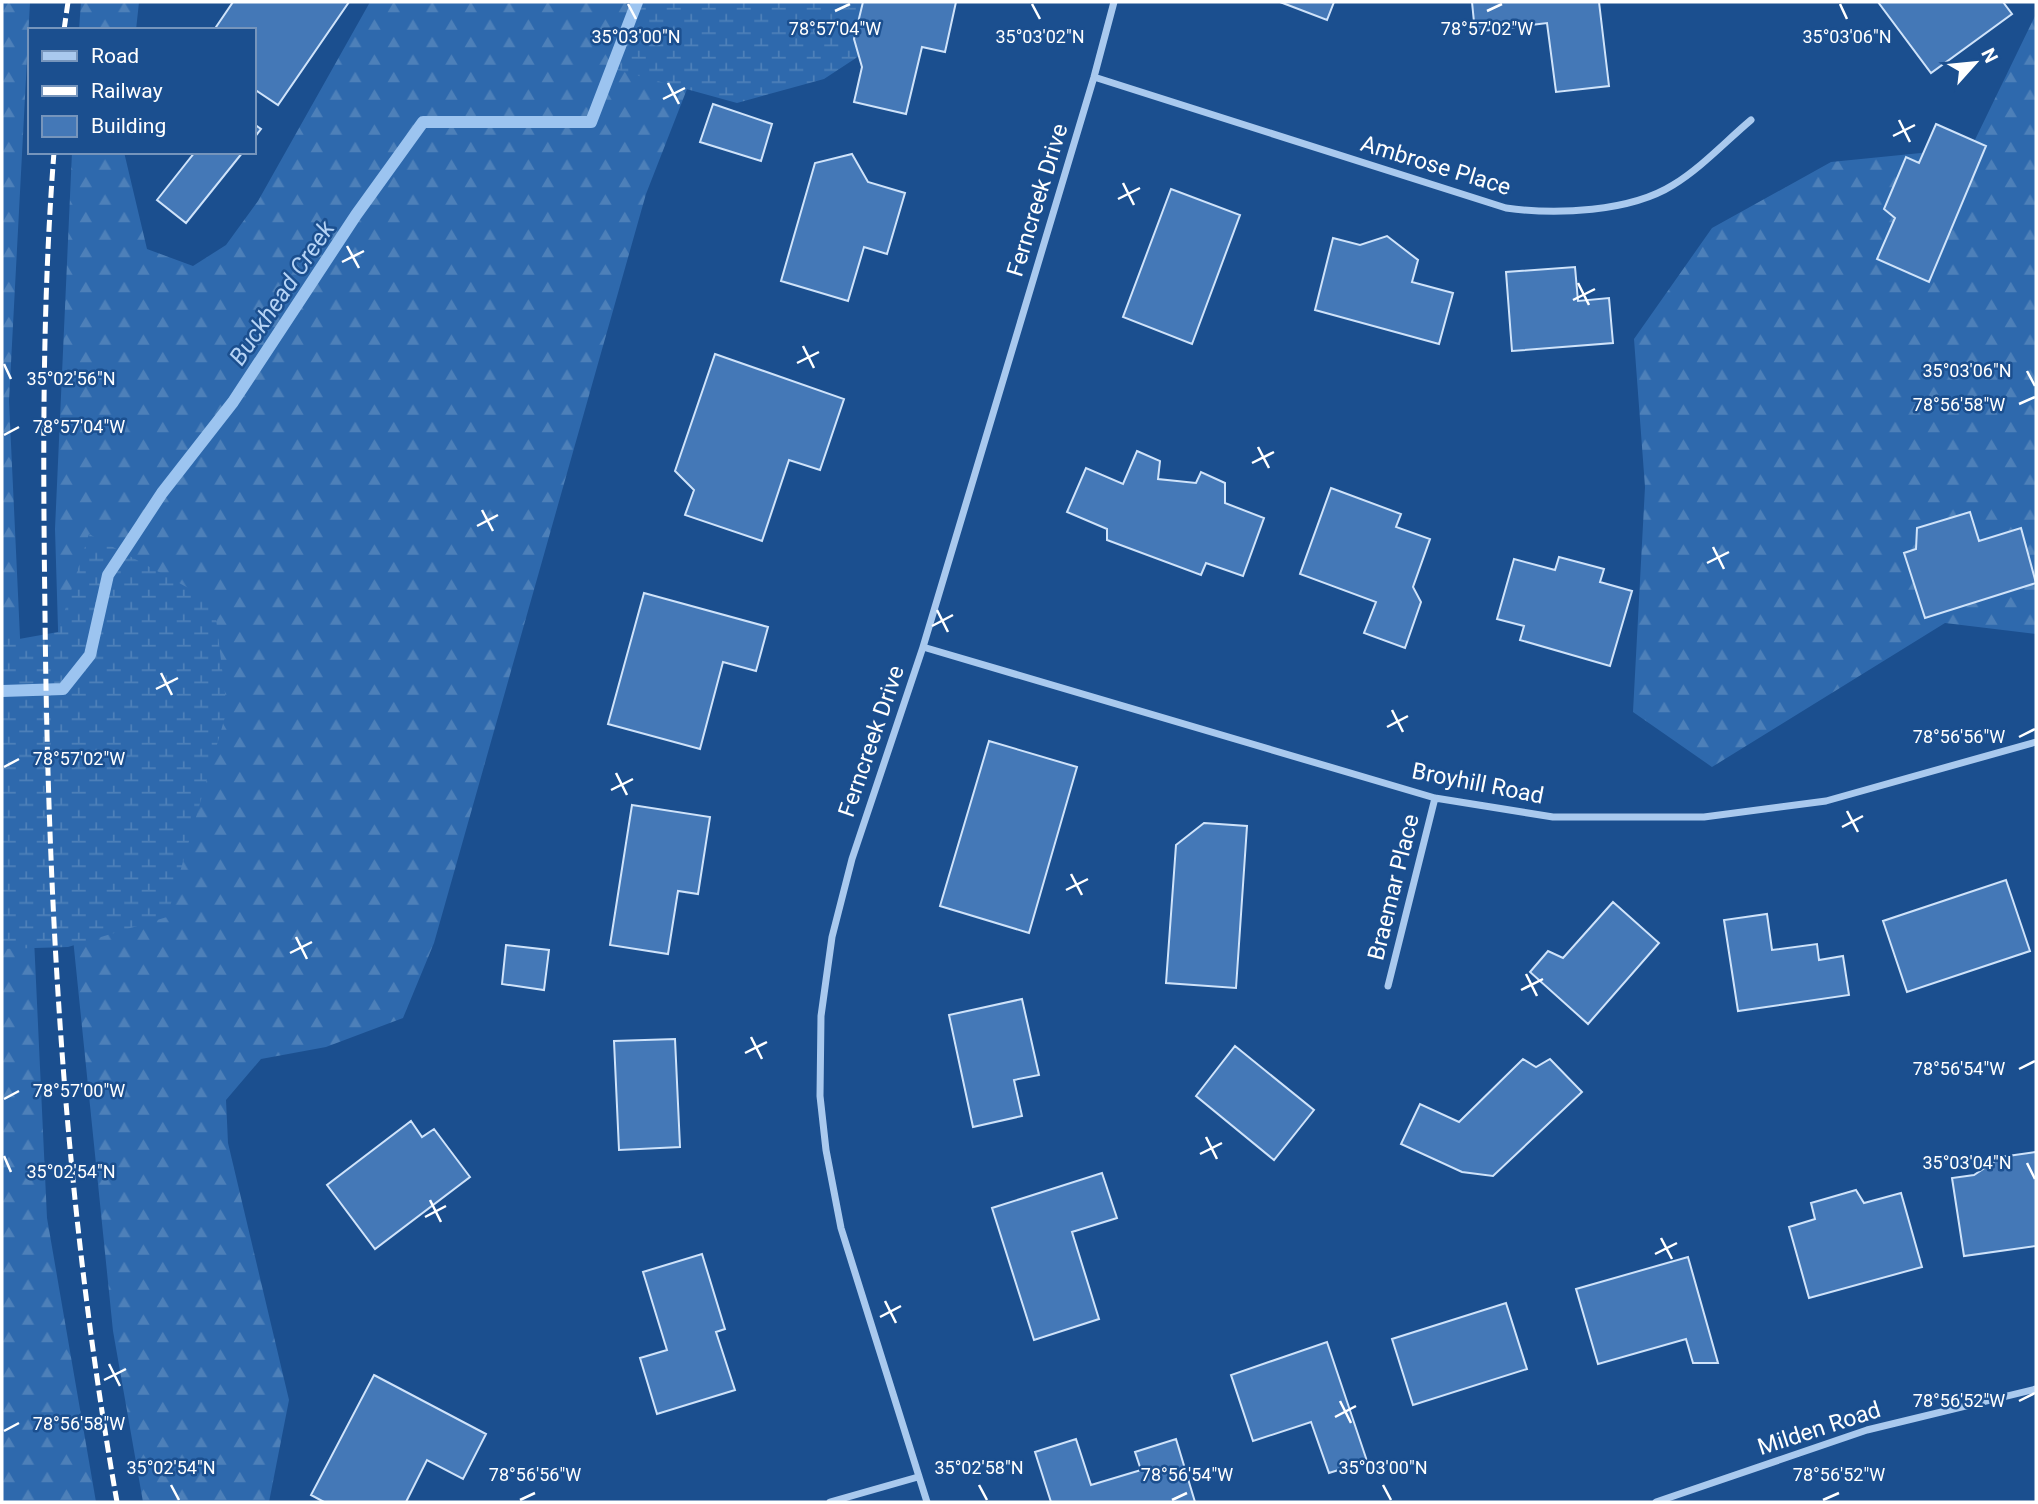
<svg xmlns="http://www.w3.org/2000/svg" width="2038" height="1504" viewBox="0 0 2038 1504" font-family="Roboto,sans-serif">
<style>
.forest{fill:url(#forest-firs)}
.wetland{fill:url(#wetland-marsh)}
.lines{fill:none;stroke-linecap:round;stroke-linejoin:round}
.stream{stroke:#9cc4f0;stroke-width:12}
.building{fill:#4478b7;stroke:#cfe3fa;stroke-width:2}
.minor{stroke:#a9c9ee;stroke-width:7}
.rail{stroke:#fff;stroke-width:5;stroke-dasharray:12 5;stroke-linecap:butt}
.ticks{fill:none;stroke:#fff;stroke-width:2.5}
.labels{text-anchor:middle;stroke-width:5;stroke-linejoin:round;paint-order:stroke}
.street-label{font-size:23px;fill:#fff;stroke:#1b4f8f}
.water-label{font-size:24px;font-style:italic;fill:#b5d3f5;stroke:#1b4f8f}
.ticks-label{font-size:18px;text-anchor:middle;fill:#fff;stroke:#1b4f8f;stroke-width:5;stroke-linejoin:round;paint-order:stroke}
</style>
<defs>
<pattern id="forest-firs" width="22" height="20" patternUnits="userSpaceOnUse" patternTransform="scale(1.75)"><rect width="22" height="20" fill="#2e69ad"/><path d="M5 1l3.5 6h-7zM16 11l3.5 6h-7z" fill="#4d80b9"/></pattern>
<pattern id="wetland-marsh" width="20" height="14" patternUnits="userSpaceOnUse" patternTransform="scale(1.75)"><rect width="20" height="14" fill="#2e69ad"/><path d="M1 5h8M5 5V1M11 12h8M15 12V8" fill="none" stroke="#4d80b9"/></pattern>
</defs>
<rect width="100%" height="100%" fill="#1b4f8f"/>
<path class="forest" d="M2,2H30L9,401L47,1218L96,1502H2Z
M81,2H139L136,30H79Z
M370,2H721L646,194L434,943L403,1018L326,1047L261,1059L226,1100L228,1143L289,1400L269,1502H143L113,1331L65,860L55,529L72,152H124L147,249L193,266L226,245L258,201Z
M2036,14V634L1945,623L1712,767L1633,712L1645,487L1634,339L1712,228L1831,162L1971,148Z"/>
<path class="wetland" d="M637,2H928L911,22L824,79L737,103L610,68Z
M89,534L214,602L227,710L167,917L68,947L2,949V622L19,639L58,632Z"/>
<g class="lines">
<path class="stream" d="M2,691L63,689L90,655L108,575L162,493L233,402L356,215L423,122H591L637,2"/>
</g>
<path class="building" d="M233,2H349L278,105L254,89V30H214Z
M863,2H956L945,52L922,47L906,114L854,102L862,67L854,39Z
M1280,2H1334L1327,20Z
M1472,2H1599L1609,86L1556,92L1547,23L1475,32Z
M1878,2H2003L2012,14L1931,73Z
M713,104L772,124L761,161L700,142Z
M254,124L261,129L254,138Z
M1936,124L1986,146L1929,282L1877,259L1895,218L1884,209L1906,157L1919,163Z
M195,152H243L186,223L157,200Z
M852,154L868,182L905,193L887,254L864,247L848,301L781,281L815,163Z
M1171,189L1240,215L1192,344L1123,317Z
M1387,236L1418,260L1412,282L1453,293L1439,344L1315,310L1333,238L1360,245Z
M1575,267L1578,301L1609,298L1613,343L1512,351L1506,272Z
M715,354L844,399L820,470L789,460L762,541L685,515L694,490L675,471Z
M1137,451L1160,461L1158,479L1196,483L1201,472L1225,483V503L1264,518L1243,576L1206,563L1201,575L1107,540V529L1067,512L1086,468L1123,484Z
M1331,488L1401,514L1396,527L1430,539L1413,587L1421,602L1405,648L1364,633L1376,602L1300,574Z
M1970,512L1979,541L2021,528L2036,583L1925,618L1904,553L1916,549L1917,528Z
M1559,557L1604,569L1600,582L1632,591L1610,666L1520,640L1524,626L1497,619L1514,559L1555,570Z
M644,593L768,627L756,671L723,662L700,749L608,724Z
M989,741L1077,767L1029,933L940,906Z
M632,805L710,817L698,894L678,891L668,954L610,945Z
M1204,823L1247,826L1236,988L1166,983L1176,845Z
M2006,880L2030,951L1907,992L1883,921Z
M1613,902L1659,943L1588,1024L1530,972L1548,951L1563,958Z
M1767,914L1772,950L1817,944L1819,960L1843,956L1849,995L1738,1011L1724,920Z
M506,945L549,950L544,990L502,984Z
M1022,999L1039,1075L1014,1080L1022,1116L973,1127L949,1015Z
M675,1039L680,1147L619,1150L614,1041Z
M1235,1046L1314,1110L1274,1160L1196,1096Z
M1523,1059L1536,1067L1550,1059L1582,1092L1493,1176L1462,1172L1401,1144L1420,1104L1459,1122Z
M411,1121L422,1137L434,1129L470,1177L375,1249L327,1185Z
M2036,1152V1246L1964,1256L1952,1178L1974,1175L2001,1157Z
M1102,1173L1117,1218L1072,1232L1099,1319L1034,1340L992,1208Z
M1856,1190L1864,1203L1901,1193L1922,1267L1809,1298L1789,1227L1815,1219L1811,1203Z
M702,1254L725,1329L716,1332L735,1390L657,1414L640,1358L667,1350L643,1272Z
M1688,1257L1718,1363H1693L1686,1339L1598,1364L1576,1289Z
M1506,1303L1527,1369L1413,1405L1392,1339Z
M1327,1342L1367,1461L1329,1473L1311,1422L1253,1441L1231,1375Z
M374,1375L486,1434L463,1479L427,1460L406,1502H324L311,1495Z
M1076,1439L1091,1485L1141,1470L1135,1452L1176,1439L1195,1502H1051L1035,1452Z"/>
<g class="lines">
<path class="minor" d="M1094,77L1506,208C1556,215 1630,212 1673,185C1701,168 1726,141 1751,120
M923,647L1435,798L1553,817H1704L1826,801L2036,742
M1388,986L1435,798
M830,1502L918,1477
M927,1502L841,1228L826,1150L820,1096L821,1016L832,937L852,859L923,647L1094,77L1114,2
M1656,1502L1867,1430L2036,1389"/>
<path class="rail" d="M64,30L68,2
M54,152C42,306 43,460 45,615C48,912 65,1209 117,1502"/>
</g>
<path class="ticks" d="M628,4L636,19M1032,4L1040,19M1840,4L1847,19M835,11L850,4M1487,11L1502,4M668,83L679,104M663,99L685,88M1899,120L1910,142M1893,136L1915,125M1123,183L1134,205M1118,199L1140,188M347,246L359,268M342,262L364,251M1578,283L1589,305M1573,300L1595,289M803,346L814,368M797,363L819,352M4,364L11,379M2027,371L2035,386M2019,404L2035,397M4,435L19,427M1258,447L1269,468M1252,463L1274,452M482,510L493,531M477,526L498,515M1713,547L1724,569M1707,563L1729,552M937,610L948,632M932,626L953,615M161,673L172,695M156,689L178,678M1392,710L1403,732M1387,727L1408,716M2019,737L2035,729M4,767L19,759M616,773L627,795M611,790L633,779M1847,811L1858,832M1842,827L1863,816M1071,874L1082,895M1066,890L1088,879M296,937L307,959M290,953L312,942M1526,974L1537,996M1521,990L1543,979M751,1037L762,1059M745,1053L767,1042M2019,1069L2035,1061M4,1099L19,1091M1206,1137L1217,1159M1200,1154L1222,1143M4,1156L11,1172M2027,1163L2035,1179M430,1200L441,1222M425,1217L446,1206M1661,1238L1672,1259M1655,1254L1677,1243M885,1301L896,1323M880,1317L901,1306M109,1364L120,1386M104,1380L126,1369M1340,1401L1351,1423M2019,1401L2035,1393M1335,1417L1356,1406M4,1431L19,1423M171,1485L179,1500M979,1485L987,1500M1383,1485L1391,1500M520,1500L535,1493M1172,1500L1187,1493M1823,1500L1839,1493"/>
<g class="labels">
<g class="street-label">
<text transform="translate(1436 165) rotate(17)" y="8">Ambrose Place</text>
<text transform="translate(1037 200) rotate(-73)" y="8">Ferncreek Drive</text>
<text transform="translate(871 741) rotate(-71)" y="8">Ferncreek Drive</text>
<text transform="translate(1478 783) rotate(11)" y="8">Broyhill Road</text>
<text transform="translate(1393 887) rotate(-76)" y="8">Braemar Place</text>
<text transform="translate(1819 1428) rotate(-18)" y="8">Milden Road</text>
</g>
<g class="water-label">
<text transform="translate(282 293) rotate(-56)" y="8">Buckhead Creek</text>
</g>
</g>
<g class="ticks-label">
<text x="835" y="35">78°57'04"W</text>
<text x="1487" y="35">78°57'02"W</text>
<text x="636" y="43">35°03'00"N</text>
<text x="1040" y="43">35°03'02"N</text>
<text x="1847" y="43">35°03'06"N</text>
<text x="1967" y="377">35°03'06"N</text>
<text x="71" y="385">35°02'56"N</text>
<text x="1959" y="411">78°56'58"W</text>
<text x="79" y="433">78°57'04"W</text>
<text x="1959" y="743">78°56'56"W</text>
<text x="79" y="765">78°57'02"W</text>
<text x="1959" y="1075">78°56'54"W</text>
<text x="79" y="1097">78°57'00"W</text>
<text x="1967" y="1169">35°03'04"N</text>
<text x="71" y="1178">35°02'54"N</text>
<text x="1959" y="1407">78°56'52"W</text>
<text x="79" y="1430">78°56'58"W</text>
<text x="171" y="1474">35°02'54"N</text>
<text x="979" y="1474">35°02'58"N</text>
<text x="1383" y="1474">35°03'00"N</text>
<text x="535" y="1481">78°56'56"W</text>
<text x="1187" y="1481">78°56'54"W</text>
<text x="1839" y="1481">78°56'52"W</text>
</g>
<rect width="2038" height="1504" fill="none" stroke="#ffffff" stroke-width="7"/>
<rect x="28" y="28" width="228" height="126" fill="#1b4f8f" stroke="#7695bc" stroke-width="2"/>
<rect x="42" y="51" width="35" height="10" fill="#a9c9ee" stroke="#7695bc" stroke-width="2"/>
<text x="91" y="63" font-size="21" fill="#ffffff">Road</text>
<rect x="42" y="86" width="35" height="10" fill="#ffffff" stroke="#7695bc" stroke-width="2"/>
<text x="91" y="98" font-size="21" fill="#ffffff">Railway</text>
<rect x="42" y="116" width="35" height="21" fill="#4478b7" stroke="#7695bc" stroke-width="2"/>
<text x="91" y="133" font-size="21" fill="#ffffff">Building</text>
<g transform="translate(1975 63) rotate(63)" stroke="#1b4f8f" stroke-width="5" paint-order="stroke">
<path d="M0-5L12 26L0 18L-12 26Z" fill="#ffffff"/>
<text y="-10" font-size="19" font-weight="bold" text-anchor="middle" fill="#ffffff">N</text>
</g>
</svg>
